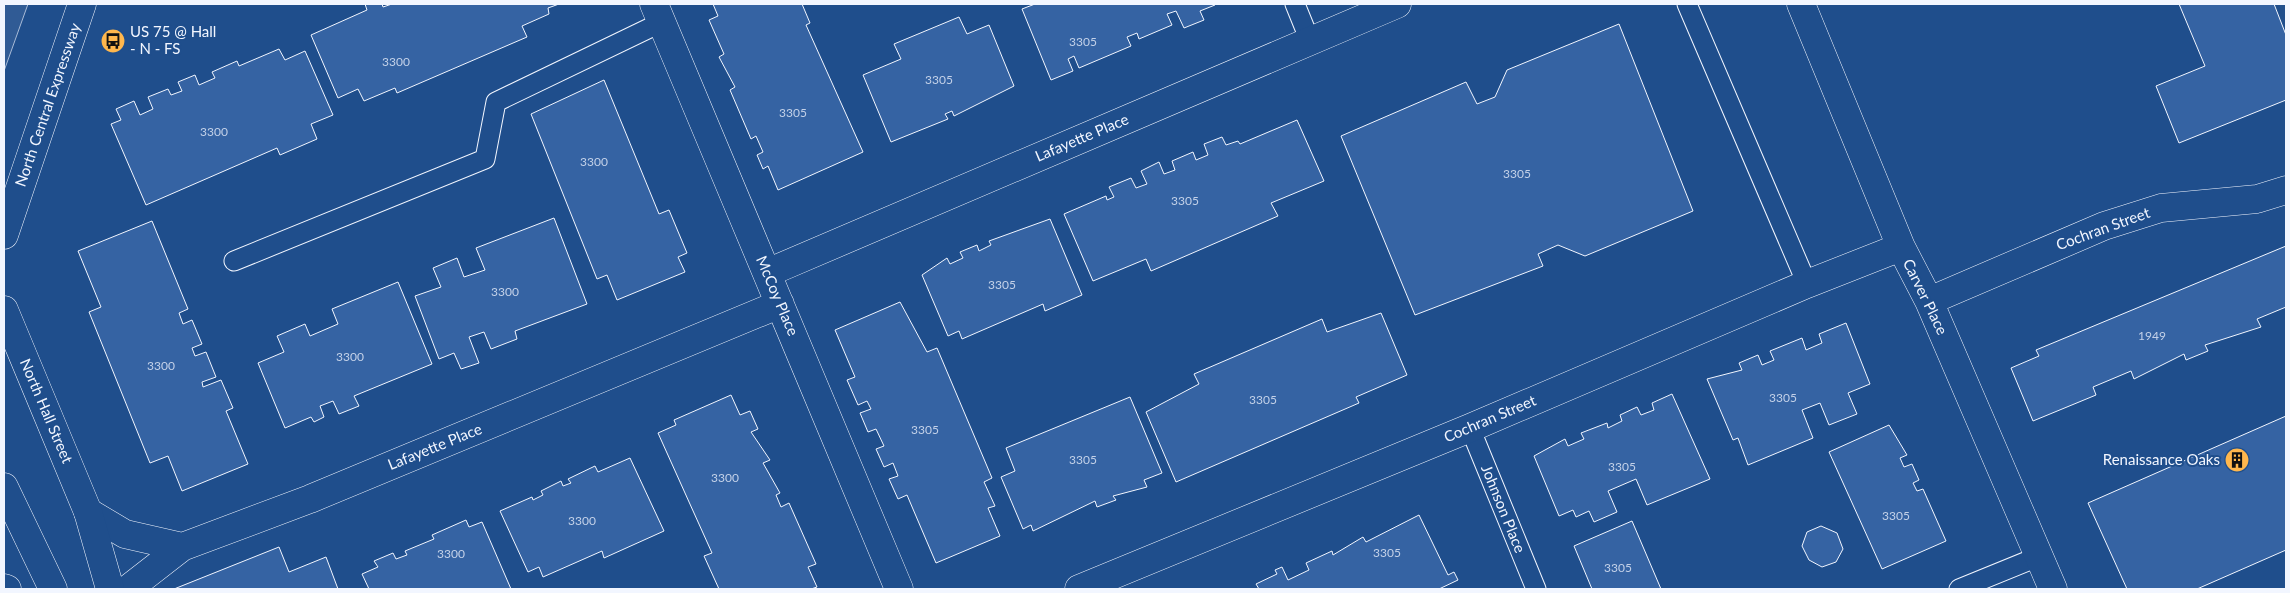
<svg xmlns="http://www.w3.org/2000/svg" width="2290" height="593" viewBox="0 0 2290 593" font-family="Lato,sans-serif">
<style>
.parking{fill:#305b95;stroke:#a8bbd7}
.building{fill:#3563a3;stroke:#f2f6ff}
.lines{fill:none;stroke-linecap:round;stroke-linejoin:round}
.lane-casing{stroke:#f2f6ff;stroke-width:21}
.street-casing{stroke:#f2f6ff;stroke-width:29}
.secondary-casing{stroke:#f2f6ff;stroke-width:29}
.lane{stroke:#1f4e8c;stroke-width:19}
.street{stroke:#1f4e8c;stroke-width:28}
.secondary{stroke:#1f4e8c;stroke-width:28}
.labels{text-anchor:middle;stroke-width:4;stroke-linejoin:round;paint-order:stroke}
.number-label{font-size:12px;fill:#c3d1e8}
.poi-label{font-size:15px;fill:#f2f6ff;stroke:#1f4e8c;text-anchor:start}
.street-label{font-size:15px;fill:#f2f6ff;stroke:#1f4e8c}
</style>
<rect width="100%" height="100%" fill="#1f4e8c"/>
<path class="parking" d="M4,4H28L4,71Z"/>
<path class="building" d="M365,4H382L383,7L392,4H559L548,8L549,14L522,26L527,37L397,93L395,88L364,101L358,89L338,98L311,35L367,10Z
M713,4H802L810,23L806,25L863,152L778,190L768,166L763,169L757,155L763,152L756,136L751,139L730,90L735,87L719,57L724,54L709,20L718,16Z
M1035,4H1215V5L1200,11L1204,20L1184,28L1176,11L1167,14L1172,25L1139,39L1137,33L1127,37L1131,46L1079,68L1074,56L1068,59L1073,71L1051,80L1022,9Z
M2179,4H2274L2286,35V100L2179,143L2156,86L2205,66Z
M959,17L967,34L989,25L1014,86L954,116L952,111L945,114L948,119L891,142L863,75L901,59L894,44Z
M1619,24L1693,211L1585,256L1558,245L1538,254L1543,266L1415,315L1341,136L1466,82L1477,104L1495,97L1507,70Z
M279,49L285,60L305,51L333,115L311,124L317,139L280,155L277,148L146,205L111,124L121,120L116,109L134,101L140,115L153,109L148,97L168,89L171,95L182,91L178,82L195,75L199,85L215,78L212,72L237,61L239,66Z
M604,80L659,214L669,210L687,253L678,257L685,272L617,300L607,275L597,279L531,114Z
M1297,120L1324,181L1271,203L1278,216L1151,271L1146,259L1093,281L1064,214L1106,196L1107,200L1114,197L1109,187L1131,178L1136,188L1147,184L1141,171L1159,162L1164,174L1175,170L1172,161L1193,152L1196,160L1208,155L1204,144L1222,137L1226,145L1238,141L1240,144Z
M554,218L587,304L515,331L517,339L491,349L484,332L469,337L479,363L461,369L454,353L439,359L415,296L441,287L433,268L457,258L464,277L485,270L476,248Z
M1050,219L1082,295L1045,311L1043,304L962,339L959,331L948,336L922,275L947,258L950,264L963,258L960,252L977,245L979,251L991,245L989,241Z
M152,221L188,309L179,313L183,324L192,320L202,344L192,348L195,356L206,352L216,377L202,382L203,387L221,380L233,408L226,411L248,464L182,491L168,456L150,463L89,312L101,307L78,251Z
M2286,246V307L2257,319L2261,327L2205,345L2208,351L2186,360L2184,354L2134,379L2131,371L2093,387L2096,395L2033,421L2011,368L2039,356L2036,350Z
M398,282L432,364L354,396L359,406L339,414L333,401L320,406L324,417L314,422L311,417L285,428L258,363L284,352L277,336L305,324L310,336L338,324L332,309Z
M900,302L927,352L937,348L992,478L984,482L995,506L988,508L1000,536L936,563L907,495L898,499L889,479L898,476L893,463L884,467L876,449L884,446L876,429L868,432L860,413L871,409L867,401L858,405L847,380L855,377L835,330Z
M1381,313L1407,375L1356,397L1359,403L1176,482L1146,412L1199,384L1194,374L1322,319L1327,332Z
M1846,323L1870,384L1848,393L1857,414L1829,425L1820,403L1802,410L1813,438L1748,465L1738,438L1733,440L1707,379L1742,370L1739,363L1758,355L1762,365L1774,360L1770,351L1802,338L1806,350L1822,343L1819,334Z
M1672,394L1710,479L1647,505L1636,479L1608,491L1617,512L1594,522L1589,511L1576,517L1573,510L1559,516L1534,456L1565,439L1568,446L1584,439L1581,433L1607,423L1608,428L1622,421L1620,415L1637,407L1641,415L1654,410L1652,403Z
M731,395L740,415L750,411L758,429L751,432L770,460L763,463L780,493L776,495L781,507L789,503L816,564L808,567L817,587L811,589H719L704,556L712,553L658,433L676,425L674,420Z
M1130,397L1162,473L1144,480L1147,487L1113,496L1116,500L1097,507L1095,501L1033,531L1031,525L1023,529L1001,477L1015,471L1006,448Z
M2286,416V550L2197,589H2127L2088,503Z
M1889,425L1907,455L1900,458L1904,467L1912,464L1919,480L1913,483L1917,491L1923,489L1946,541L1882,569L1829,452Z
M630,458L664,531L604,558L602,551L543,577L539,567L528,572L500,511L532,497L533,500L543,495L541,491L561,481L563,486L571,483L568,479L595,466L598,472Z
M1419,515L1448,575L1454,572L1458,580L1439,589H1259L1256,584L1277,574L1275,570L1282,567L1288,580L1309,570L1306,563L1332,551L1333,555L1363,537L1366,542Z
M466,520L469,527L482,522L511,589H369L362,574L378,567L374,561L393,553L396,559L407,555L405,551L434,539L432,535Z
M1632,521L1661,589H1592L1574,546Z
M1821,526L1837,533L1843,549L1836,562L1822,567L1809,560L1802,546L1807,532Z
M279,547L289,572L326,557L338,589H174Z"/>
<g class="lines">
<defs>
<path id="lane" d="M1295,4L1310,41
M1687,4L1807,284
M234,261L485,159L496,102L662,22
M1470,428L1536,589
M1959,589L2040,556"/>
<path id="street" d="M654,4L899,589
M1801,4L1901,247L1929,301L2053,589
M767,273L1397,4
M1929,301L2104,226L2161,208L2257,199L2286,190
M88,512L125,534L182,547L310,499L780,304
M128,589L182,547
M1079,589L1470,428L1807,284L1901,247"/>
<path id="secondary" d="M4,235L82,4
M4,310L88,512L110,589
M4,487L53,589
M4,588L7,589"/>
</defs>
<use href="#lane" class="lane-casing"/>
<use href="#street" class="street-casing"/>
<use href="#secondary" class="secondary-casing"/>
<use href="#lane" class="lane"/>
<use href="#street" class="street"/>
<use href="#secondary" class="secondary"/>
</g>
<defs>
<symbol id="bus-disc" viewBox="-11 -11 22 22"><circle r="9.5" fill="#ffb74d" stroke="#1f4e8c"/><path d="M-5-6H5V4H4V6H2V4H-2V6H-4V4H-5ZM-3.5-4V0h7V-4ZM-3.5 1.2v1.5H-2V1.2ZM2 1.2v1.5H3.5V1.2Z" fill="#111"/></symbol>
<symbol id="building-disc" viewBox="-11 -11 22 22"><circle r="9.5" fill="#ffb74d" stroke="#1f4e8c"/><path d="M-4-6H4V6H1V3H-1V6H-4ZM-2.5-4.3h1.7v1.8h-1.7ZM.8-4.3h1.7v1.8H.8ZM-2.5-1h1.7V.8h-1.7ZM.8-1h1.7V.8H.8Z" fill="#111"/></symbol>
</defs>
<g fill-rule="evenodd">
<use href="#bus-disc" x="99" y="27" width="28" height="28"/>
<use href="#building-disc" x="2223" y="446" width="28" height="28"/>
</g>
<g class="labels">
<g class="number-label">
<text x="1083" y="46">3305</text>
<text x="396" y="66">3300</text>
<text x="939" y="84">3305</text>
<text x="793" y="117">3305</text>
<text x="214" y="136">3300</text>
<text x="594" y="166">3300</text>
<text x="1517" y="178">3305</text>
<text x="1185" y="205">3305</text>
<text x="1002" y="289">3305</text>
<text x="505" y="296">3300</text>
<text x="2152" y="340">1949</text>
<text x="350" y="361">3300</text>
<text x="161" y="370">3300</text>
<text x="1783" y="402">3305</text>
<text x="1263" y="404">3305</text>
<text x="925" y="434">3305</text>
<text x="1083" y="464">3305</text>
<text x="1622" y="471">3305</text>
<text x="725" y="482">3300</text>
<text x="1896" y="520">3305</text>
<text x="582" y="525">3300</text>
<text x="1387" y="557">3305</text>
<text x="451" y="558">3300</text>
<text x="1618" y="572">3305</text>
</g>
<g class="poi-label">
<text x="130" y="37">US 75 @ Hall<tspan x="130" dy="17">- N - FS</tspan></text>
<text x="2220" y="465" text-anchor="end">Renaissance Oaks</text>
</g>
<g class="street-label">
<text transform="translate(48 105) rotate(-71)" y="5">North Central Expressway</text>
<text transform="translate(1082 138) rotate(-23)" y="5">Lafayette Place</text>
<text transform="translate(2103 229) rotate(-20)" y="5">Cochran Street</text>
<text transform="translate(777 296) rotate(67)" y="5">McCoy Place</text>
<text transform="translate(1925 297) rotate(64)" y="5">Carver Place</text>
<text transform="translate(46 411) rotate(67)" y="5">North Hall Street</text>
<text transform="translate(1490 419) rotate(-23)" y="5">Cochran Street</text>
<text transform="translate(435 447) rotate(-22)" y="5">Lafayette Place</text>
<text transform="translate(1503 509) rotate(68)" y="5">Johnson Place</text>
</g>
</g>
<rect width="2290" height="593" fill="none" stroke="#f2f6ff" stroke-width="10"/>
</svg>
